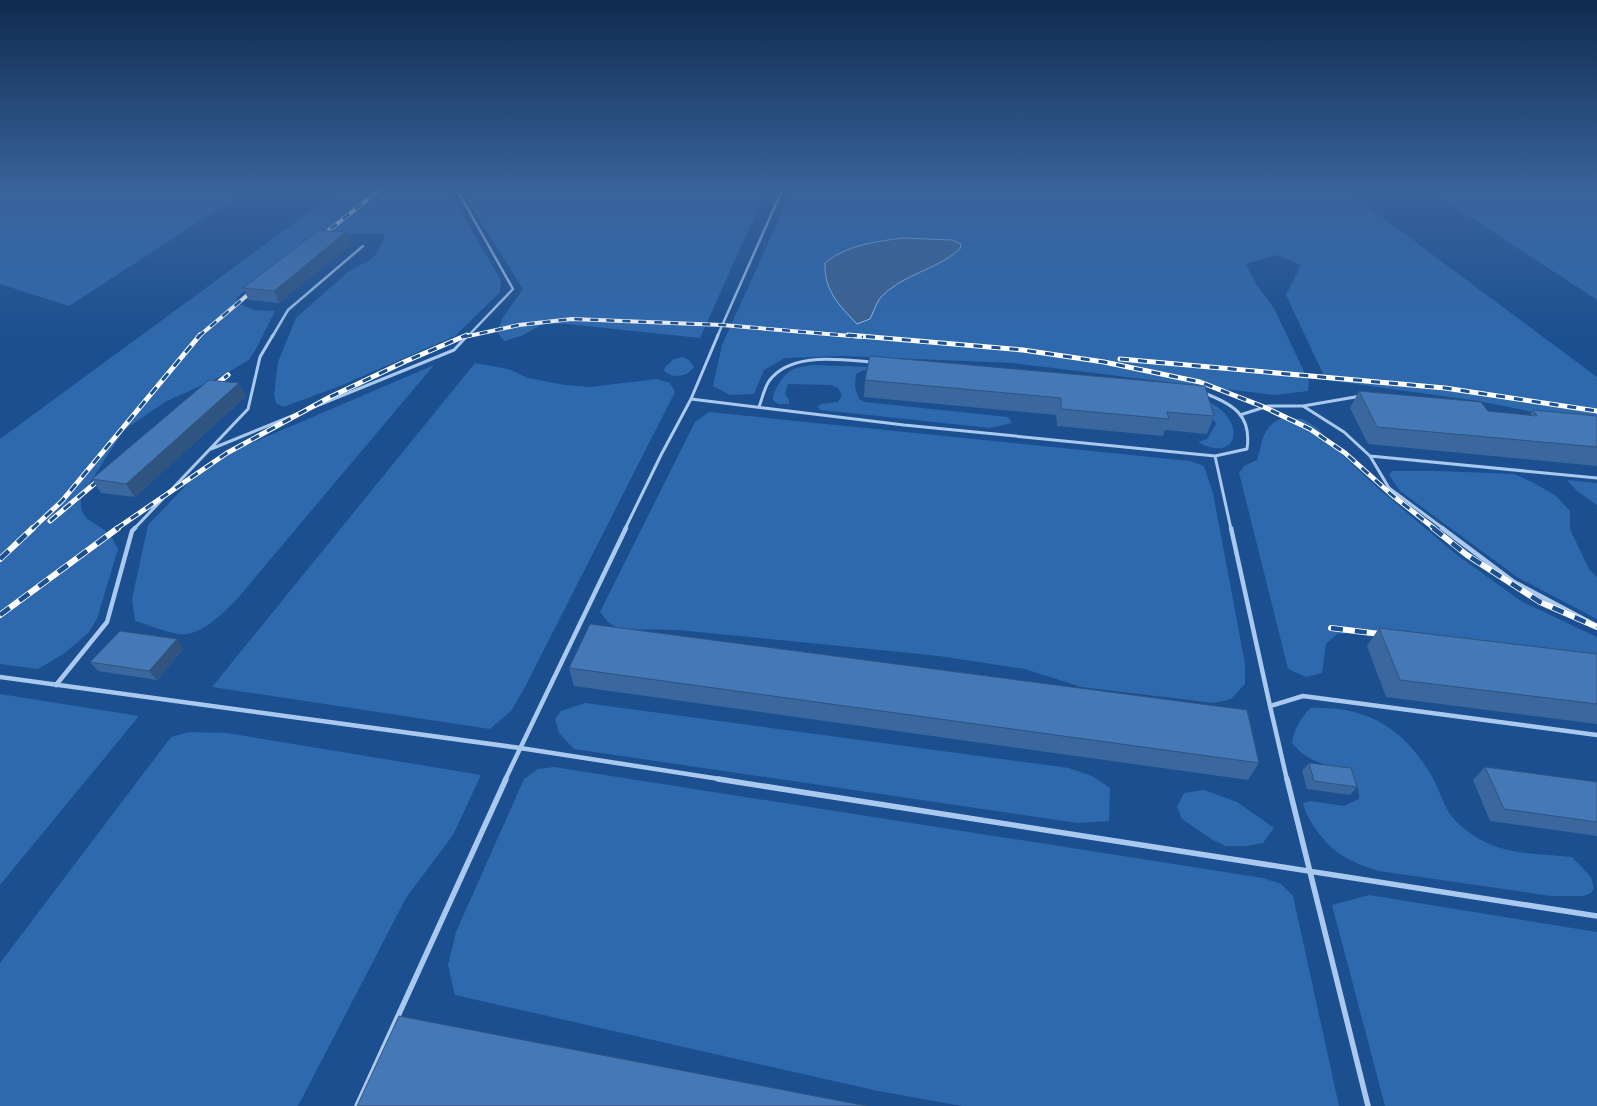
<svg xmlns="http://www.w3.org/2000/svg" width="1597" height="1106" viewBox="0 0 1597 1106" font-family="Ubuntu,sans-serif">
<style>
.green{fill:#2e69ad}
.water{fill:#3c6290;stroke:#9cc4f0}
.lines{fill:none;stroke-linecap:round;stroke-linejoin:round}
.service-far3{stroke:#a9c9ee;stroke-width:2.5}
.service-far2{stroke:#a9c9ee;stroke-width:3}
.service-far1{stroke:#a9c9ee;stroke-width:4.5}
.service{stroke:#a9c9ee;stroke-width:5.5}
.rail-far2-casing{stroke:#fff;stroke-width:4}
.rail-far1-casing{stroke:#fff;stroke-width:5}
.rail-casing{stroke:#fff;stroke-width:6}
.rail-far2{stroke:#1b4f8f;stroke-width:2.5;stroke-dasharray:8;stroke-linecap:butt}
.rail-far1{stroke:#1b4f8f;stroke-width:3;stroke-dasharray:9;stroke-linecap:butt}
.rail{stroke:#1b4f8f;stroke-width:4.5;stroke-dasharray:12;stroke-linecap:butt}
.wall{fill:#3a679d}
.shaded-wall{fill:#305480}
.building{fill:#4478b7;stroke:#305480}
</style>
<rect width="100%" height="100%" fill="#1b4f8f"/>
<path class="green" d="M0,188H251L69,306L0,284Z
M342,188H450L449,196L456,204L501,280L500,292L455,336L340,386L283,407L276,403L274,395L278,362L296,318L349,271L370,260L378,252L385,234H336L315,238L237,297L236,303L255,310L275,311L256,349L249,360L220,377L165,402L124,430L82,495C76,521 95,520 110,535C113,538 115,544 118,549L97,619L89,632L65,653L38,669L0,664V439Z
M464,188H767L700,338L567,324L545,323L521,336L504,341L497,332L502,319L523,289L465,197Z
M793,188H1144L1166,192L1177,188H1343L1597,377V425L1479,401L1326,380L1286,295L1301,265L1277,255L1246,264L1256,284L1274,308L1309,382L1308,391L1275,395L1012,363L843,356L785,358L764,370L754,394L730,395L713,386L722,345Z
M1426,188H1597V300Z
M683,357L690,361L694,367C687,377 674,379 664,371L665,367L674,359Z
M475,363L508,369L528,378L565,385L590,387L657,379L670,383L675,392L524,689L511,711L490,729L212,687Z
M434,365L237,599C223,613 200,638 177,634C163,631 149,625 135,621L132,599L148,525L193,478L240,448Z
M813,365L901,368L899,373L864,370L856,374L855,387L859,399L865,402L1008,417L1012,423L990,428L821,410L817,407L821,404L838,402L842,395L838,388L831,385L788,384L785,394L789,400V404H778L773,400C773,394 775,391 778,385C789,368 793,368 813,365Z
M1208,401C1250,423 1236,464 1198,442L1207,439L1216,424L1203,402Z
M709,412L1190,461L1204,466L1213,493L1245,664V684L1231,699L1214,703L1081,687L1025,669L939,656L678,630L618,629L608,622L600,612L695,422Z
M1285,417L1303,419L1319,429L1328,442L1379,489L1457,555L1521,601L1597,637V665L1357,632L1337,634L1326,644L1322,673L1306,677L1288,669L1239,473L1244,466L1257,460C1264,439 1261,426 1285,417Z
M1392,471H1440L1514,474L1532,482L1555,495L1570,511V529L1589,569L1597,577V619L1517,577L1400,491L1389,475Z
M1567,480L1597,483V505L1577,491Z
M0,694L139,716L0,885Z
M585,703L1069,768L1092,776L1110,788L1109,821L1078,823L574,749L559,733L555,719L561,711Z
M1310,708C1365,706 1401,726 1430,773C1438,786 1442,802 1450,814C1455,822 1468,832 1476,837C1504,855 1540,854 1572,857L1591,877L1594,888L1591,893L1584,896H1551L1379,871C1349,862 1330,852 1313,825C1309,818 1305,812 1303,803L1311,801L1344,806L1359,799C1361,766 1324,770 1303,754C1299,751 1296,747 1292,743C1294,728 1300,720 1310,708Z
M189,732L227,733L481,775L453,835L406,898L298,1106H0V963L171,737Z
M554,767L1263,878L1281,884L1293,896L1339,1106H962L878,1091L455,995L448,965L456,932L524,779L538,769Z
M1204,790L1237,802L1274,828L1263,843L1247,846H1226L1211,839L1182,819L1177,807L1184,793Z
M1369,895L1597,932V1106H1385L1332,905Z"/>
<path class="water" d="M902,238L952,240L961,244L960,249C937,270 902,274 880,298C876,304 873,313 870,319L857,324C839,305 824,291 825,263C847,245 874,242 902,238Z"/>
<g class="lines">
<path class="service-far3" d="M456,188L513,289L467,337
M272,337L288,310L363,246
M717,337L783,188"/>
<path class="service-far2" d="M691,399L904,425L1215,456L1247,449C1252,415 1233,404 1204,393
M1303,406L1344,432L1370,456L1597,478
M759,407C762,399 764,389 769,381C791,351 841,360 873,362
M1240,415L1268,406H1303L1361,396
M211,449L454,350L468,335
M1215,456L1231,529
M1370,456L1389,488L1444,529
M134,529L248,409L260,357L273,335
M625,529L661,455L691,399L718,335"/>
<path class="service-far1" d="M1231,528L1270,706
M1442,528L1514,582L1597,626
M0,677L520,748L726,780
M56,685L107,622L132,531L135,528
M505,780L626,528
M1287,780L1270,706L1303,696L1597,735"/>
<path class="service" d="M718,779L1597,916
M1287,779L1368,1106
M357,1106L506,779"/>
<defs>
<path id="rail-far2" d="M318,239L382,188
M198,337L257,287
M464,337L519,325L572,319L722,325L863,337"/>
<path id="rail-far1" d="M848,335L1023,350L1104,362L1200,382L1264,407L1310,429L1345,453L1392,495L1435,529
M1120,359L1445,388L1597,411
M210,389L228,375
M50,521L106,474
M32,529L62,501L200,335
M116,529L227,453L330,397L404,362L467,335"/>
<path id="rail" d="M1433,528L1467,555L1540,602L1597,627
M0,559L33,528
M0,615L118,528
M1331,628L1388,635"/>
</defs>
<use href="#rail-far2" class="rail-far2-casing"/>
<use href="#rail-far1" class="rail-far1-casing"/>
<use href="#rail" class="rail-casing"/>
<use href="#rail-far2" class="rail-far2"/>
<use href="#rail-far1" class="rail-far1"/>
<use href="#rail" class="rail"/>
</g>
<path class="wall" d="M351,244L279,303L249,300L243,288Z
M870,356L1214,416L1207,434L1165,430L1163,436L1057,426L1056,415L864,397L865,380Z
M239,383L246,396L135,497L101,493L92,479Z
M1359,391L1488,411L1530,415L1533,410L1597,416V466L1368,444L1350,408Z
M1379,628L1597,654V724L1386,697L1367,646Z
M184,648L157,680L98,671L90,662Z
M569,668L1259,763L1248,780L574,686Z
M1309,763L1357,787L1350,795L1307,789L1302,771Z
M1485,767L1597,782V836L1490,821L1473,780Z"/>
<path class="shaded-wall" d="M346,232L351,244L279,303L274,291Z
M239,383L246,396L135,497L126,484Z
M177,639L184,648L157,680L149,671Z"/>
<path class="building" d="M319,230L346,232L274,291L243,288Z
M870,356L1205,386L1214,416L1167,412L1169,419L1061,409V398L865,380Z
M209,380L239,383L126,484L92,479Z
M1359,391L1481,402L1488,411L1537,416L1533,410L1597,416V447L1377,427Z
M590,624L1247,710L1259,763L569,668Z
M1379,628L1597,654V704L1400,680Z
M120,631L177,639L149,671L90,662Z
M1309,763L1351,768L1357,787L1314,781Z
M1485,767L1597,782V822L1504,809Z
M399,1016L867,1106H357Z"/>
<linearGradient id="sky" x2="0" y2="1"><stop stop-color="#0f2b4f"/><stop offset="0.55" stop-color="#39639b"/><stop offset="1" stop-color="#39639b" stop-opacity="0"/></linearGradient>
<rect width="1597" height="343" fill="url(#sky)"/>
</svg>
